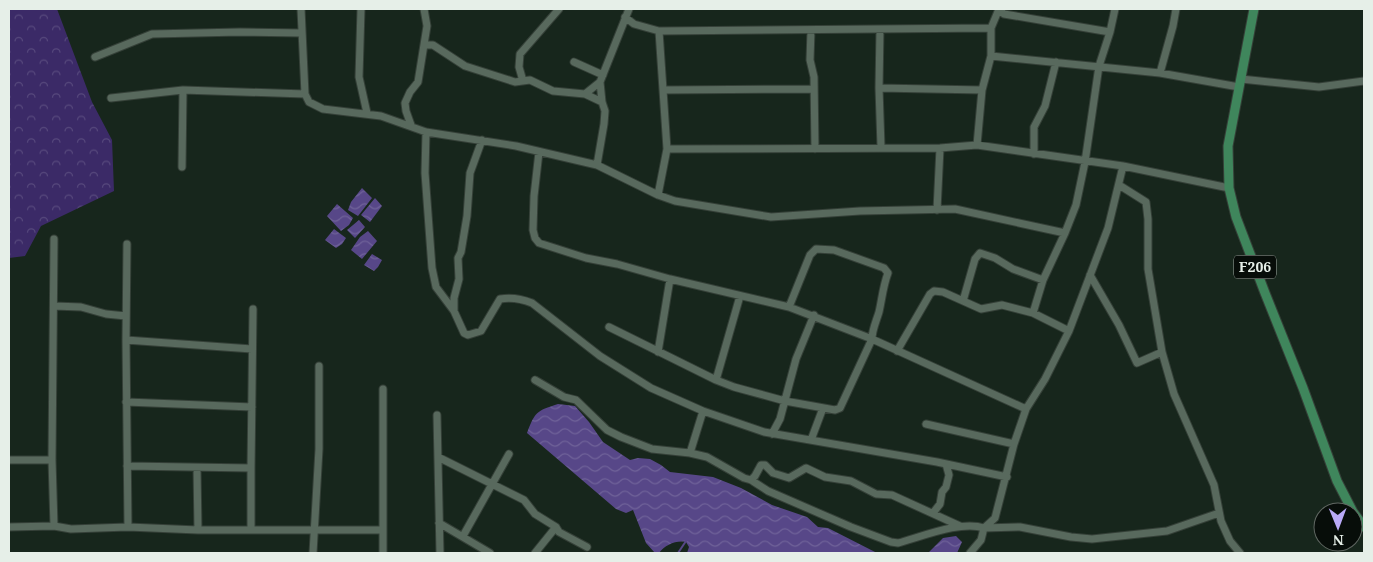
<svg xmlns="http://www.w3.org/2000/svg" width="1373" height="562" viewBox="0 0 1373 562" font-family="'Noto Serif',serif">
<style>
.forest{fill:url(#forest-crowns)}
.water{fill:url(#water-waves)}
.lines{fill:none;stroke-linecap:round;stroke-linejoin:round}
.stream{stroke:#574788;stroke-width:2}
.minor-casing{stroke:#354038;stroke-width:9}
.major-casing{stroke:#354038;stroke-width:11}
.minor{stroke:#58695d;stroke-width:7}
.major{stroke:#3f865c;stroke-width:9}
.labels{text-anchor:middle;stroke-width:4.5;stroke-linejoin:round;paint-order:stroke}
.shield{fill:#070d09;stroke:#a3aba5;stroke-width:1}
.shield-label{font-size:14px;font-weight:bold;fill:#e6efe8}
</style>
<defs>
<pattern id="forest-crowns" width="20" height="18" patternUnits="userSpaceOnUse" patternTransform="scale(1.25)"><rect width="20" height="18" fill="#3b2a67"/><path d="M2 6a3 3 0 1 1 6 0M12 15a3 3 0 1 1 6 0" fill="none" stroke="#57497d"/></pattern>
<pattern id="water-waves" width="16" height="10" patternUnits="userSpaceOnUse" patternTransform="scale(1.25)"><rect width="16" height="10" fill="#574788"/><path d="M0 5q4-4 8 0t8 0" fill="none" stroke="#6f6299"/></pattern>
</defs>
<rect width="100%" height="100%" fill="#17261c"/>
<path class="forest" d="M9,9H57L92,102L112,140L114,191L41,226L25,256L9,258Z"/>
<path class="water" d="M362,188L372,198L358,216L348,210L351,202Z
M375,198L382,206L370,222L361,215Z
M337,204L353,218L349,225L341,231L327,216Z
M359,220L365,227L355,238L347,230Z
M334,229L346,238L342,244L336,248L325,240Z
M368,231L377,241L362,259L351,250L360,237Z
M372,254L382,260L378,267L374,271L364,265Z
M558,404L575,406L589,422L603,442L630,460L638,458L650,459L661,465L670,472L713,477L741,488L772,505L807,517L818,527L828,528L877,553H687L689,547L686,542C676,540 665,545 659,553H655L646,543L633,510L626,513L616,509L527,433C535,412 536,411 558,404Z
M956,536L962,542L957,553H928L943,538Z"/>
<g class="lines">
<path class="stream" d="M678,553L686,541"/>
<defs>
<path id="minor" d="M301,9L305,94L309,102L323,109L381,116L426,132L516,146L597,165L658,195L675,201L771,217L860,211L955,209L1065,233
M361,9L359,77L367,113
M998,9L1004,14L1110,32
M625,17L634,24L659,31L991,28
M880,29L879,88L881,147
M811,30L810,60L814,77L815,149
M424,45H433L465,66L515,82L530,80L553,91L585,94L602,102
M991,56L1160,73L1239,87
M95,57L152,34L240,32L302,33
M574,62L603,75
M1160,73L1173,26L1176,9
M1241,79L1319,87L1364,81
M523,81L519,67L520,54L559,9
M879,88L982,90
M663,90L813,89
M585,94L600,82
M111,98L183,90L305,94
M411,125L406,111L405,103L410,92L418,82L427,26L424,9
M426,132L425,173L432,268L436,287L454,311L464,333L468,335L481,331L500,299C511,297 522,299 532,303L600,356L651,388L703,411L764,432L937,462L1007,477
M977,145L982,90L991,56V28L999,9
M667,149L940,148L977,145L1123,166L1229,188
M539,152L534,196L533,230L535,238L539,243L586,258L617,264L670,279L789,307L872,339L1026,409
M1034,154V127L1045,106L1056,62
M597,165L604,124L605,111L602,102L600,82L629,9
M182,167L183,90
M1119,185L1146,202L1148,219V269L1162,352L1174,394L1214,485L1221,521L1230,541L1240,553
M658,195L667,149L659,31
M937,210L940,148
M127,244L126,340L128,527
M1090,275L1119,325L1137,363L1162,352
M963,301L975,259L980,253L995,258L1013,269L1043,280
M54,306L81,307L106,314L126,316
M454,311V298L459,279L458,258L461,252L467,216L470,173L482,140
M1033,313L1043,280L1065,233L1076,205L1085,162L1099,66L1110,32L1115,9
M609,327L716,380L734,387L785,401L835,410L840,408L872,339C872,330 876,322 879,312C882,299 883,286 888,273L884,268L834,250L816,249L810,255L789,307
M126,340L252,349
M897,351L930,294L934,291L943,292L981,309L1002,305L1033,313L1069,331
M658,352L670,279
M535,380L564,397L576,400L607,430L621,437L652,449L690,453L707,457L744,478L751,480L768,491L851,527L891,542L898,543C921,537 961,520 984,528L995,518L1014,444L1026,409L1045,379L1069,331L1108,228L1123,166
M716,380L740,296
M126,402L252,407
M437,415L440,553
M926,424L1014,444
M772,434L780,419L796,359L814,315
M811,440L823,408
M690,453L703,411
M438,457L524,500L535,514L556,527L559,532L587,547
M9,460H52
M127,466L251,468
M197,468L198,530
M751,480L755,476L761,465H765L773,473L789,478L806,468L825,477L851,481L876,494L892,495L960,526
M933,513L940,504L942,492L946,487L949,475L946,464
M439,523L490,553
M54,526L52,460L54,239
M9,527L54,526L71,529L128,527L198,530H383
M251,530V468L253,309
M463,536L509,454
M313,553L319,449V366
M383,553V389
M535,553L556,527
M970,553L981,540L984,528L1020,527L1071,537L1092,539L1167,531L1219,513"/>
<path id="major" d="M1254,9L1228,146L1229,188L1236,217L1265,293L1303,388L1337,481L1353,512
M1353,512L1364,527"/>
</defs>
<use href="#minor" class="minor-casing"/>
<use href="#major" class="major-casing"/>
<use href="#minor" class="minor"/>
<use href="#major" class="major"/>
</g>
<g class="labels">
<rect class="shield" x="1234" y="255.5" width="42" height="23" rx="4"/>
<g class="shield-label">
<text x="1255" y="272">F206</text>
</g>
</g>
<rect width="1373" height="562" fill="none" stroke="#e6efe8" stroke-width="20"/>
<g transform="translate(1338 527) rotate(179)"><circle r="24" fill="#070d09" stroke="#606762"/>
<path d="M0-4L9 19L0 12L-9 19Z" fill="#b9aaf7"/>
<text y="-8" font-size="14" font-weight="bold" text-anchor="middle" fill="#e6efe8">N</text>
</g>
</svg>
